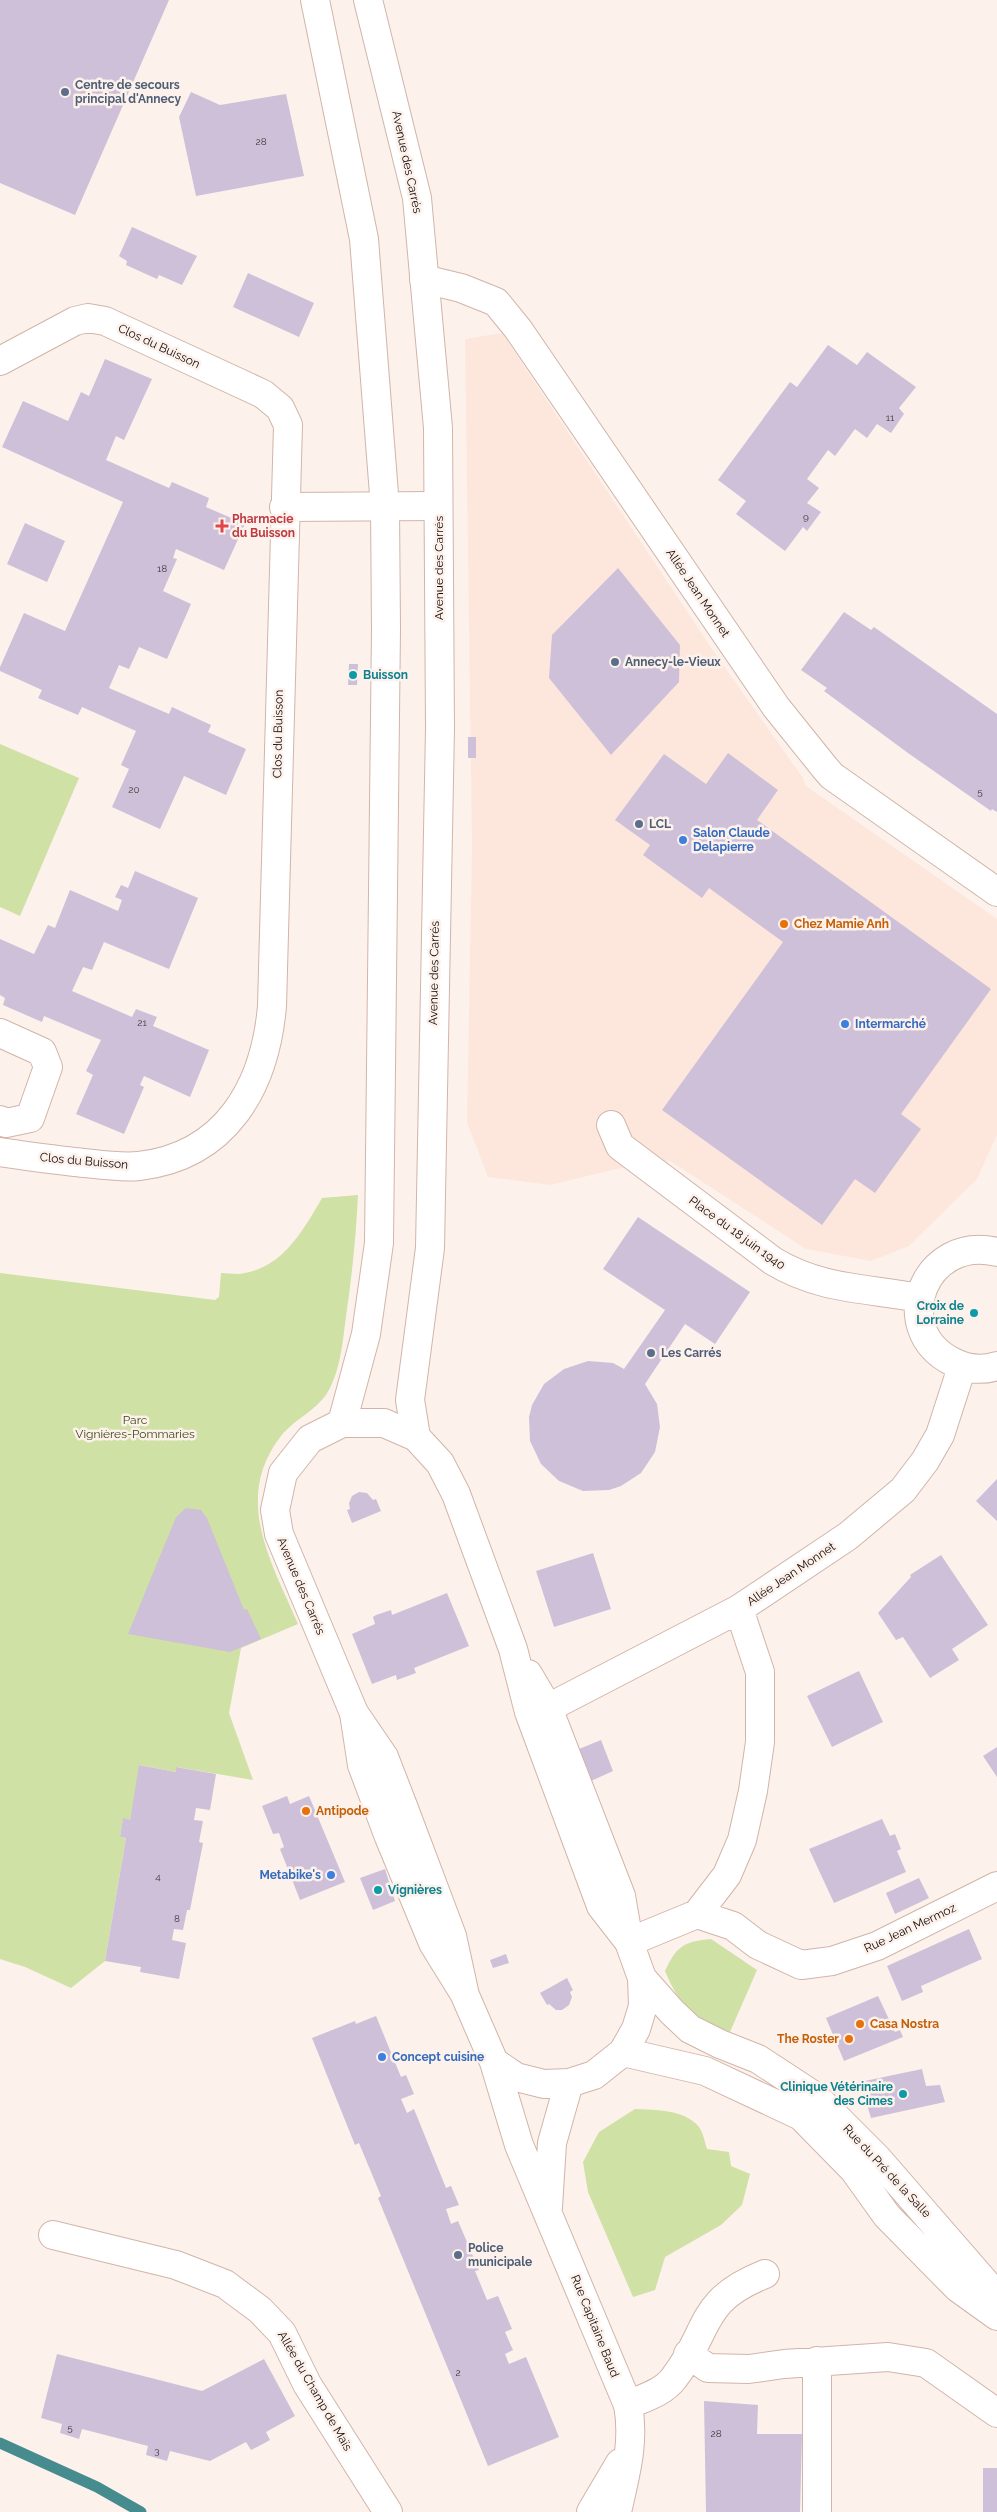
<svg xmlns="http://www.w3.org/2000/svg" width="997" height="2512" viewBox="0 0 997 2512" font-family="Raleway,sans-serif">
<style>
.built{fill:#fde7dd}
.green{fill:#cfe1a5}
.lines{fill:none;stroke-linecap:round;stroke-linejoin:round}
.stream{stroke:#468c8e;stroke-width:11}
.building{fill:#cec0d8}
.minor-casing{stroke:#d1b5a8;stroke-width:30}
.major-casing{stroke:#d1b5a8;stroke-width:30}
.minor{stroke:#fff;stroke-width:28}
.major{stroke:#fff;stroke-width:28}
.service-dot{fill:#5c6f8a;stroke:#fdf1ec;stroke-width:2}
.health-dot{fill:#e0444e;stroke:#fdf1ec;stroke-width:2}
.culture-dot{fill:#0f9aa8;stroke:#fdf1ec;stroke-width:2}
.shop-dot{fill:#3f7fe0;stroke:#fdf1ec;stroke-width:2}
.food-dot{fill:#e8710a;stroke:#fdf1ec;stroke-width:2}
.labels{text-anchor:middle;stroke-width:5;stroke-linejoin:round;paint-order:stroke}
.number-label{font-size:10px;fill:#42383a}
.service-label{font-size:12px;font-weight:bold;fill:#4e5e75;stroke:#fdf1ec;text-anchor:start}
.street-label{font-size:12px;fill:#130a06;stroke:#fdf1ec}
.health-label{font-size:12px;font-weight:bold;fill:#be3a42;stroke:#fdf1ec;text-anchor:start}
.culture-label{font-size:12px;font-weight:bold;fill:#0d838f;stroke:#fdf1ec;text-anchor:start}
.shop-label{font-size:12px;font-weight:bold;fill:#366cbe;stroke:#fdf1ec;text-anchor:start}
.food-label{font-size:12px;font-weight:bold;fill:#c56008;stroke:#fdf1ec;text-anchor:start}
.park-label{font-size:12px;fill:#3a4612;stroke:#fdf1ec}
</style>
<rect width="100%" height="100%" fill="#fdf1ec"/>
<path class="built" d="M502,333L712,649L803,778L806,786L997,919V1135L977,1179L909,1246L871,1261L806,1249L670,1161L621,1168L550,1185L488,1177L467,1123L472,846L465,339Z"/>
<path class="green" d="M0,744L79,778L20,916L0,907Z
M358,1195C356,1236 352,1276 346,1316C343,1340 341,1364 331,1386C320,1410 296,1417 281,1436C232,1499 272,1563 298,1624L241,1648L229,1713L253,1780L177,1767L176,1772L140,1765L130,1820L123,1819L120,1837L126,1838L105,1961L71,1988L25,1967L0,1959V1273L215,1300L219,1297L221,1273C229,1273 238,1275 245,1273C284,1266 304,1229 322,1198Z
M711,1939L757,1970L730,2032C693,2016 681,2009 665,1971C676,1947 684,1941 711,1939Z
M635,2109C656,2110 684,2109 699,2127C703,2132 705,2143 707,2149L729,2152L731,2166L750,2174L742,2205L721,2225L665,2257L655,2290L633,2297L588,2192L583,2162L599,2132Z"/>
<g class="lines">
<path class="stream" d="M0,2443L97,2487L141,2512"/>
</g>
<path class="building" d="M0,0H169L75,215L0,183Z
M191,92L220,105L286,94L304,176L196,196L179,117Z
M132,227L197,256L182,285L159,275L157,279L126,265L127,261L119,256Z
M248,273L314,303L299,337L233,307Z
M828,345L857,365L867,352L916,387L899,408L904,414L891,433L877,424L867,438L855,429L835,456L828,450L807,479L819,488L807,503L821,512L807,531L803,527L785,551L736,514L746,501L718,480L790,382L797,387Z
M105,359L152,379L124,440L116,436L106,460L169,488L172,482L209,498L206,507L245,524L224,570L176,549L173,558L177,559L163,591L191,604L167,659L139,647L129,669L119,665L109,688L169,714L172,707L211,725L208,732L246,749L226,795L184,776L160,829L112,807L129,769L121,765L136,731L82,707L78,715L38,698L42,690L0,671V667L24,613L65,631L123,502L2,447L23,401L68,421L81,392L89,396Z
M25,523L65,541L47,582L7,564Z
M618,568L680,645L679,682L611,755L549,678L552,635Z
M844,612L871,630L874,627L997,714V812L992,809L991,811L908,753L824,691L827,688L801,670Z
M349,664H358L357,685H348Z
M468,737H476V758H468Z
M728,753L778,790L757,820L991,989L901,1114L921,1129L875,1193L855,1179L822,1225L662,1110L783,942L709,888L702,898L643,855L650,845L615,820L664,754L706,784Z
M135,871L198,898L169,969L104,942L92,970L83,967L72,991L132,1017L136,1009L157,1017L153,1026L209,1050L190,1097L144,1076L140,1085L144,1087L124,1134L76,1114L93,1075L86,1071L101,1040L44,1016L42,1022L3,1005L5,998L0,995V939L34,954L48,925L55,928L70,890L118,911L122,900L115,897L121,885L128,888Z
M638,1217L750,1292L715,1344L685,1324L645,1384L657,1404L660,1427L655,1452L641,1473L621,1486L609,1490L583,1491L559,1481L541,1464L530,1441L529,1417L532,1405L544,1384L564,1369L588,1361L613,1363L624,1369L665,1310L603,1269Z
M997,1479V1521L976,1501Z
M359,1492L367,1493L373,1500L376,1499L381,1511L352,1523L347,1510L350,1509L349,1503L352,1496Z
M186,1508L201,1510L207,1518L244,1610L247,1609L261,1639L230,1652L128,1634L176,1517Z
M593,1553L611,1609L554,1627L536,1571Z
M941,1555L988,1625L952,1649L959,1660L930,1678L903,1637L896,1640L878,1613L911,1577L910,1575Z
M447,1593L469,1646L414,1668L416,1673L397,1680L396,1675L372,1684L352,1634L375,1624L373,1617L376,1615L391,1610L392,1615Z
M859,1671L883,1722L832,1747L807,1696Z
M601,1740L613,1771L591,1781L579,1749Z
M997,1747V1777L983,1756Z
M139,1765L176,1772V1767L216,1774L210,1810L196,1808L194,1820L203,1821L199,1842L203,1843L190,1910H187L183,1930L174,1929L172,1940L186,1943L179,1979L140,1972L141,1967L105,1961L126,1838L120,1837L123,1818L130,1820Z
M287,1796L290,1804L309,1796L345,1882L300,1900L280,1849L284,1847L279,1833L273,1834L262,1806Z
M882,1819L890,1836L895,1834L901,1849L897,1851L906,1872L834,1903L809,1849Z
M385,1869L395,1901L373,1910L360,1878Z
M919,1878L929,1898L895,1914L886,1893Z
M969,1929L982,1959L921,1986L923,1992L902,2001L887,1966Z
M506,1954L509,1963L493,1968L490,1960Z
M567,1978L573,1990L570,1992L572,1997L569,2005L562,2010H556L549,2004L547,2005L540,1993Z
M878,1996L895,2032L900,2030L903,2037L844,2061L826,2018Z
M376,2016L401,2077L406,2075L414,2094L401,2099L407,2113L414,2109L446,2188L451,2186L459,2205L446,2209L451,2224L458,2221L479,2270L475,2271L487,2300L498,2296L512,2329L505,2332L513,2350L505,2354L509,2364L526,2357L559,2437L488,2466L378,2198L381,2196L359,2143L355,2145L312,2038L355,2021L356,2024Z
M922,2069L926,2086L940,2085L945,2102L871,2118L860,2082Z
M57,2354L202,2391L264,2359L295,2416L266,2432L270,2440L259,2446L251,2450L246,2442L210,2461L170,2451L167,2461L146,2455L148,2446L82,2429L79,2439L60,2433L62,2424L41,2418Z
M704,2401L758,2405L757,2434H802L800,2512H706Z
M983,2468H997V2512H983Z"/>
<g class="lines">
<defs>
<path id="minor" d="M424,279L461,288L496,302L518,329L776,707L825,768L832,776L997,892
M0,361L75,321L88,318L105,321L263,394L280,408L288,425L272,1006C265,1087 226,1156 139,1166C118,1168 96,1164 75,1162C50,1159 25,1156 0,1152
M284,507L438,506
M0,1033L42,1052L48,1067L30,1118L6,1123L0,1120
M611,1125L620,1146L773,1261C821,1290 867,1288 920,1298
M997,1252C925,1234 887,1329 953,1362C967,1369 982,1371 997,1366
M548,1708L739,1609L848,1536L903,1490L925,1461L940,1435L962,1367
M354,1713L384,1757L403,1806L452,1936L464,1991
M697,1914L727,1875L742,1840L753,1791L760,1742V1672L739,1609
M629,1942L697,1914L733,1926L758,1945L801,1965L832,1961L877,1946L997,1886
M53,2235L176,2265L225,2284L260,2310L282,2333L307,2384L388,2512
M688,2354L708,2368L749,2369L784,2364L888,2357L926,2363L997,2413
M628,2405C643,2398 663,2393 674,2378C711,2330 697,2301 765,2274
M817,2512V2361"/>
<path id="major" d="M315,0L364,239L385,507L386,628L379,1243L366,1334L342,1423
M368,0L417,198L438,428L440,728L430,1248L410,1400L416,1437
M642,1978L672,2012L690,2029L720,2044L758,2059L816,2097L877,2158L997,2296
M623,2052L705,2071L801,2116L854,2170L887,2216L958,2288L997,2316
M494,2062L516,2077L544,2084L569,2083L594,2075L623,2052L636,2029L643,2006L642,1978L629,1942L621,1896L548,1708L528,1674
M548,2207L552,2143L569,2083
M591,2512L620,2463
M617,2512C625,2476 635,2442 628,2405L519,2145L494,2062L464,1993L433,1943L389,1837L362,1765L354,1713L279,1534L275,1510L283,1473L310,1439L342,1423H384L416,1437L440,1463L456,1494L513,1649L529,1712L601,1906L629,1942"/>
</defs>
<use href="#minor" class="minor-casing"/>
<use href="#major" class="major-casing"/>
<use href="#minor" class="minor"/>
<use href="#major" class="major"/>
</g>
<g class="service-dot">
<circle cx="65" cy="92" r="5"/>
<circle cx="615" cy="662" r="5"/>
<circle cx="639" cy="824" r="5"/>
<circle cx="651" cy="1353" r="5"/>
<circle cx="458" cy="2255" r="5"/>
</g>
<path class="health-dot" d="M219.5 518.5h5v5h5v5h-5v5h-5v-5h-5v-5h5z"/>
<g class="culture-dot">
<circle cx="353" cy="675" r="5"/>
<circle cx="974" cy="1313" r="5"/>
<circle cx="378" cy="1890" r="5"/>
<circle cx="903" cy="2094" r="5"/>
</g>
<g class="shop-dot">
<circle cx="683" cy="840" r="5"/>
<circle cx="845" cy="1024" r="5"/>
<circle cx="331" cy="1875" r="5"/>
<circle cx="382" cy="2057" r="5"/>
</g>
<g class="food-dot">
<circle cx="784" cy="924" r="5"/>
<circle cx="306" cy="1811" r="5"/>
<circle cx="860" cy="2024" r="5"/>
<circle cx="849" cy="2039" r="5"/>
</g>
<g class="labels">
<g class="number-label">
<text x="261" y="145">28</text>
<text x="890" y="421">11</text>
<text x="806" y="520">9</text>
<text x="162" y="572">18</text>
<text x="134" y="793">20</text>
<text x="980" y="795">5</text>
<text x="142" y="1026">21</text>
<text x="158" y="1880">4</text>
<text x="177" y="1922">8</text>
<text x="458" y="2376">2</text>
<text x="70" y="2431">5</text>
<text x="716" y="2437">28</text>
<text x="157" y="2454">3</text>
</g>
<g class="service-label">
<text x="75" y="89">Centre de secours<tspan x="75" dy="14">principal d'Annecy</tspan></text>
<text x="625" y="666">Annecy-le-Vieux</text>
<text x="649" y="828">LCL</text>
<text x="661" y="1357">Les Carrés</text>
<text x="468" y="2252">Police<tspan x="468" dy="14">municipale</tspan></text>
</g>
<g class="street-label">
<text transform="translate(407 162) rotate(78)" y="4">Avenue des Carrés</text>
<text transform="translate(159 346) rotate(25)" y="4">Clos du Buisson</text>
<text transform="translate(439 568) rotate(-90)" y="4">Avenue des Carrés</text>
<text transform="translate(698 593) rotate(56)" y="4">Allée Jean Monnet</text>
<text transform="translate(278 734) rotate(-89)" y="4">Clos du Buisson</text>
<text transform="translate(434 973) rotate(-89)" y="4">Avenue des Carrés</text>
<text transform="translate(84 1161) rotate(5)" y="4">Clos du Buisson</text>
<text transform="translate(737 1233) rotate(36)" y="4">Place du 18 juin 1940</text>
<text transform="translate(791 1574) rotate(-34)" y="4">Allée Jean Monnet</text>
<text transform="translate(301 1586) rotate(67)" y="4">Avenue des Carrés</text>
<text transform="translate(910 1928) rotate(-25)" y="4">Rue Jean Mermoz</text>
<text transform="translate(887 2171) rotate(47)" y="4">Rue du Pré de la Salle</text>
<text transform="translate(595 2326) rotate(68)" y="4">Rue Capitaine Baud</text>
<text transform="translate(315 2391) rotate(60)" y="4">Allée du Champ de Maïs</text>
</g>
<g class="health-label">
<text x="232" y="523">Pharmacie<tspan x="232" dy="14">du Buisson</tspan></text>
</g>
<g class="culture-label">
<text x="363" y="679">Buisson</text>
<text x="964" y="1310" text-anchor="end">Croix de<tspan x="964" dy="14">Lorraine</tspan></text>
<text x="388" y="1894">Vignières</text>
<text x="893" y="2091" text-anchor="end">Clinique Vétérinaire<tspan x="893" dy="14">des Cimes</tspan></text>
</g>
<g class="shop-label">
<text x="693" y="837">Salon Claude<tspan x="693" dy="14">Delapierre</tspan></text>
<text x="855" y="1028">Intermarché</text>
<text x="321" y="1879" text-anchor="end">Metabike's</text>
<text x="392" y="2061">Concept cuisine</text>
</g>
<g class="food-label">
<text x="794" y="928">Chez Mamie Anh</text>
<text x="316" y="1815">Antipode</text>
<text x="870" y="2028">Casa Nostra</text>
<text x="839" y="2043" text-anchor="end">The Roster</text>
</g>
<g class="park-label">
<text x="135" y="1424">Parc<tspan x="135" dy="14">Vignières-Pommaries</tspan></text>
</g>
</g>
</svg>
